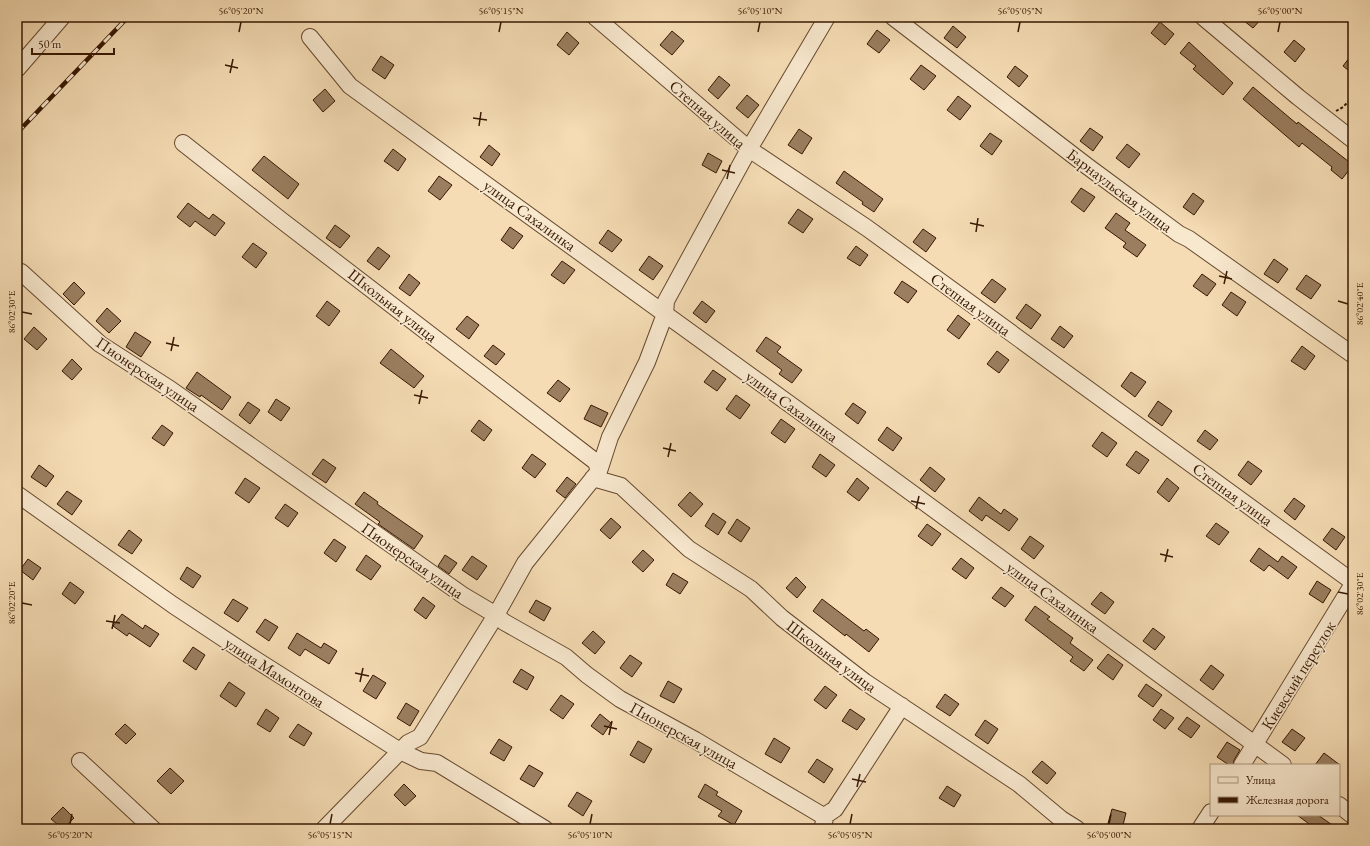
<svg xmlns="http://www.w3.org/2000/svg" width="1370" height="846" viewBox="0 0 1370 846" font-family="'EB Garamond',serif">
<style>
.building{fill:#9a7e5f;stroke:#371802}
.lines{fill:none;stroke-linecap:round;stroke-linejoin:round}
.minor-casing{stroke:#66492e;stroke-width:18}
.path{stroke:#371802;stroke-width:2;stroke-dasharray:3 2;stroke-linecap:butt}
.minor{stroke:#f8e8ce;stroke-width:16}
.rail-casing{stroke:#371802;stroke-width:4.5}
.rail{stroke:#f8e8ce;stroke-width:3;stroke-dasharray:9;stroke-linecap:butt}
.ticks{fill:none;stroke:#371802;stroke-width:1.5}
.labels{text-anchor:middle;stroke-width:3.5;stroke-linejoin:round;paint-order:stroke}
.street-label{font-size:16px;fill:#371802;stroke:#f8e8ce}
.neatline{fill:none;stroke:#371802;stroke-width:1.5}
.ticks-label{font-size:10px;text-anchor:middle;fill:#371802}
</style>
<rect width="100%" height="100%" fill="#f5dcb4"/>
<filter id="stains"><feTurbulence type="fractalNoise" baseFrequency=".005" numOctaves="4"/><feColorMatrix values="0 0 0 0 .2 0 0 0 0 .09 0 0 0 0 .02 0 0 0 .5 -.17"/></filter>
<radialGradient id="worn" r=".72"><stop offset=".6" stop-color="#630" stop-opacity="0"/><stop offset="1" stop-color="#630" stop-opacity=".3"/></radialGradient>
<path class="building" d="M1239,17H1263L1253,28Z
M1160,22L1174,34L1165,45L1151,33Z
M953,26L966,37L957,48L944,38Z
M877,30L890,40L879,53L867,44Z
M672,31L684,41L672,55L660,45Z
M567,32L579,43L569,55L557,45Z
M1294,40L1305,49L1295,62L1284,52Z
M1189,42L1233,83L1223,95L1193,69L1196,66L1180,53Z
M1353,53V74L1343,66Z
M381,56L394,65L385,79L372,70Z
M921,65L936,76L924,90L910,79Z
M1015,66L1028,76L1019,87L1007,77Z
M719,76L730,85L718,99L708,90Z
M1253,87L1297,124L1298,122L1353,165L1342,179L1331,170L1332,167L1302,143L1299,147L1243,99Z
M325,89L335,101L323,112L313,100Z
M747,95L759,105L748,118L736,108Z
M958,96L971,106L960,120L947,110Z
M1090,128L1103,137L1093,151L1080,141Z
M799,129L812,138L802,154L788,145Z
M990,133L1002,141L992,155L980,146Z
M1127,144L1140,154L1129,168L1116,158Z
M489,145L500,154L492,166L480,157Z
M393,149L406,159L398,171L384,161Z
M708,153L722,161L716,173L702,165Z
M264,156L299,184L288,199L252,170Z
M844,171L883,199L874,212L862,204L863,202L836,183Z
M439,176L452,185L440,200L428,191Z
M1081,188L1095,197L1084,212L1071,202Z
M1193,193L1204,201L1194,215L1183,207Z
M188,203L209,219L213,214L225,223L215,236L195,221L190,227L177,217Z
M798,209L813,219L803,233L788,223Z
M1116,213L1130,223L1125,230L1146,245L1137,257L1123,247L1126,243L1105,228Z
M335,225L350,236L340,248L326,238Z
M510,227L523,236L513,249L501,240Z
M923,229L936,238L926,252L913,242Z
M608,230L622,240L612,252L599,243Z
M253,243L267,253L256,268L242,257Z
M856,246L868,255L860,266L847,258Z
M378,247L390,256L379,270L367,261Z
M649,256L663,266L653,280L639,270Z
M1274,259L1288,269L1278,283L1264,274Z
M562,261L575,270L564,284L551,275Z
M409,274L420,283L410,296L399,288Z
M1202,274L1216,284L1207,296L1193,286Z
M1306,275L1321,285L1311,299L1296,289Z
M992,279L1006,289L995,303L981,293Z
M902,281L917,291L908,303L894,293Z
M74,282L85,293L74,305L63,294Z
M1231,292L1246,302L1237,316L1222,305Z
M327,301L340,311L329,326L316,316Z
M702,301L715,311L706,323L693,313Z
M1026,304L1041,315L1031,329L1016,318Z
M107,308L121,321L109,333L96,321Z
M958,315L970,324L959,339L947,330Z
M467,316L479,325L469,339L456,329Z
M1060,326L1073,336L1064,348L1051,339Z
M34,327L47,339L37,350L24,339Z
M135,332L151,342L141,357L126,347Z
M766,337L781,347L777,352L802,370L792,383L779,374L782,370L756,351Z
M493,345L505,354L496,365L484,356Z
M1302,346L1315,356L1305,370L1291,361Z
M391,349L424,376L414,388L380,363Z
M997,351L1009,360L999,373L987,364Z
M72,359L82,369L72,380L62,371Z
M713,370L726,379L717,391L704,382Z
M197,372L231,397L222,410L201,395L200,397L186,388Z
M1131,372L1146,382L1135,397L1121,386Z
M558,380L570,389L560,402L547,393Z
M736,395L750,405L740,419L726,409Z
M276,399L290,408L281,421L268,412Z
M1158,401L1172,411L1162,426L1148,416Z
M248,402L260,410L250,424L239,415Z
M853,403L866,412L858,424L845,414Z
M591,405L608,413L601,427L584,419Z
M781,419L795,429L785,443L771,433Z
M479,420L492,430L484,441L471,431Z
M162,425L173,433L164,446L152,438Z
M887,427L902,438L893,451L878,440Z
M1205,430L1218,440L1210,450L1197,441Z
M1102,432L1117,443L1107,457L1092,446Z
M1136,451L1149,460L1139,474L1126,465Z
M532,454L546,464L535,478L522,468Z
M820,454L835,465L826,477L812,467Z
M323,459L336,468L326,483L312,474Z
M1248,461L1262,471L1251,485L1238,475Z
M39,465L54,476L46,487L31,477Z
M930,467L945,479L935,492L920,480Z
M567,477L576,484L565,498L556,491Z
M245,478L260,488L249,503L235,493Z
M857,478L869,488L859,501L847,492Z
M1167,478L1179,488L1169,502L1157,492Z
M67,491L82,501L72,515L57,504Z
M364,492L378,502L377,504L423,536L414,549L378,524L380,522L355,504Z
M690,492L703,504L691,517L678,505Z
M979,497L1001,514L1004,509L1018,519L1009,531L986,515L982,521L969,511Z
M1294,498L1305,506L1295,520L1284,511Z
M285,504L298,513L288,527L275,518Z
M713,513L726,522L718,535L705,526Z
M611,518L621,527L610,539L600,530Z
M737,519L750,528L741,542L728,533Z
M1216,523L1229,532L1219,545L1206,536Z
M927,524L941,534L932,546L918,536Z
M1332,528L1345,537L1336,550L1323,540Z
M129,530L142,540L132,554L118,545Z
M1030,536L1044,546L1034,559L1021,549Z
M334,539L346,547L336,562L324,553Z
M1259,548L1278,562L1282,556L1297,567L1288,579L1269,565L1264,571L1250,561Z
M643,550L654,560L643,572L632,562Z
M366,555L381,566L371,580L356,570Z
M445,555L457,563L449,574L438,566Z
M472,556L487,566L477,580L462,570Z
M961,558L974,568L966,579L952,569Z
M28,559L41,568L33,580L20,570Z
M187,567L201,576L193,588L180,579Z
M673,573L688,582L680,594L666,585Z
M796,577L806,587L797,598L786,588Z
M1317,581L1331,590L1323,603L1309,594Z
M70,582L84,592L75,604L62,594Z
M1001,587L1014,596L1005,607L992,598Z
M1101,592L1114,602L1105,614L1091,604Z
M423,597L435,606L426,619L414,610Z
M233,599L248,608L238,622L224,613Z
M822,599L864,631L866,629L879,639L869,652L846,634L845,636L813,611Z
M536,600L551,608L544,621L529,612Z
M1035,606L1050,617L1047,619L1073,638L1070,643L1093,660L1084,671L1070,661L1073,657L1025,620Z
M122,614L143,629L145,625L159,634L150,647L129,633L127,636L113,626Z
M265,619L278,627L269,641L256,632Z
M1153,628L1165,637L1155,650L1143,641Z
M593,631L605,642L595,654L582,643Z
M297,633L321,648L324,643L337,651L329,664L305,649L300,656L288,648Z
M193,647L205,655L196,670L183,661Z
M1108,654L1123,665L1113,680L1097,668Z
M630,655L642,663L632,677L620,668Z
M1211,665L1224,675L1213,690L1200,680Z
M521,669L534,677L527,690L513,682Z
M373,675L386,683L376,699L363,691Z
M668,681L682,689L674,703L660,696Z
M229,682L245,693L236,707L220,696Z
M1146,684L1162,695L1153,707L1138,696Z
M825,686L837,695L826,709L814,700Z
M945,694L959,704L950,716L936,707Z
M561,695L574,704L563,719L550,710Z
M406,703L419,711L410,726L397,718Z
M266,709L279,718L270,732L257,724Z
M850,709L865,719L857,730L842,721Z
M1161,709L1174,718L1165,729L1153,720Z
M600,714L611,723L603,735L591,726Z
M1187,717L1200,726L1191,738L1178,729Z
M985,720L998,729L988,744L975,735Z
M125,724L136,734L126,744L115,734Z
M298,724L312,733L304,746L289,737Z
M1292,729L1305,738L1295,751L1282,742Z
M774,738L790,748L781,763L765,754Z
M499,739L512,747L504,761L490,753Z
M638,741L652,749L644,763L630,755Z
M1227,742L1240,750L1234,760L1233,765H1229L1217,757Z
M1324,753L1340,765H1315Z
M817,759L833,769L824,783L808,772Z
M1042,761L1056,773L1047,784L1032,772Z
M529,765L543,773L534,787L520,779Z
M170,768L184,781L171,794L157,781Z
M404,784L416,796L405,806L394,795Z
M705,784L718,792L716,795L742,811L734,825L718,816L722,811L698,797Z
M947,786L961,795L954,807L939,798Z
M577,792L592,801L583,816L568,806Z
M63,807L74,818L63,829L51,819Z
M1112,809L1126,813L1122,829H1115L1107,827Z
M1297,815H1318L1338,829H1316Z"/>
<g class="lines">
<defs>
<path id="minor" d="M595,17L749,149L867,228L1353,582
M893,17L1087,166L1179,234L1189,239L1353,355
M1203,17L1298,97L1353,140
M310,37L350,86L853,450L1283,765
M17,69L62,17
M183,143L281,220L596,462L599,471
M21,272L100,344L170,389L464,596L496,615L504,622L566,657L587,675L620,699L695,740L825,817
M593,478L621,486L689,549L751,589L782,618L865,682L1019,784L1061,819L1077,829
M17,494L173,605L253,658L400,751L421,761L437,763L545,829
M80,761L153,829
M1242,765L1353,584
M1339,805L1353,816
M324,829L408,743L420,737L496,615L525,563L599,471L610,437L647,362L665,314L666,301L749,149L827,17
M822,829L826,815L835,809L902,706
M1200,829L1211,812"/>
</defs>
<use href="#minor" class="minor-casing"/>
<path class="path" d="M1336,111L1343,107L1353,97"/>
<use href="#minor" class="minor"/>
<defs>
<path id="rail" d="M17,133L128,17"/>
</defs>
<use href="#rail" class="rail-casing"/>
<use href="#rail" class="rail"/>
</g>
<path class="ticks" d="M239,32L241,22M499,32L501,22M758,32L760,22M1018,32L1020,22M1278,32L1280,22M225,65L238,68M230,73L233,59M473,118L487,120M479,126L481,112M722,170L735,173M727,179L730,165M970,223L984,226M976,232L978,218M1219,276L1232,279M1224,284L1227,271M1338,301L1348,304M22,312L32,314M166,343L179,346M171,351L174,337M414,395L428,398M419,404L422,390M663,448L676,451M668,457L671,443M911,501L925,504M916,509L919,496M1160,554L1173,557M1165,562L1168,549M1338,592L1348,594M22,603L32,605M106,621L120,623M112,629L115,615M355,673L369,676M360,682L363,668M604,726L617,729M609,735L612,721M852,779L866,782M857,787L860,774M70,824L72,814M330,824L332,814M590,824L592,814M850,824L852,814M1109,824L1111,814"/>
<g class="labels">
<g class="street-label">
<text transform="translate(708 114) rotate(41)" y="6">Степная улица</text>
<text transform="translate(1120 190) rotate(37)" y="6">Барнаульская улица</text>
<text transform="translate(530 215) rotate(36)" y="6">улица Сахалинка</text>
<text transform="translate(971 304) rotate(36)" y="6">Степная улица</text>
<text transform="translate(393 305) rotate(38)" y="6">Школьная улица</text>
<text transform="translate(148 374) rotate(34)" y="6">Пионерская улица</text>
<text transform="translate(792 406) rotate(36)" y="6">улица Сахалинка</text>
<text transform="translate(1233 494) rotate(36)" y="6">Степная улица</text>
<text transform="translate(413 560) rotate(35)" y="6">Пионерская улица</text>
<text transform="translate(1053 597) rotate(36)" y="6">улица Сахалинка</text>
<text transform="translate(832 656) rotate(37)" y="6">Школьная улица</text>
<text transform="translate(275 672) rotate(33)" y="6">улица Мамонтова</text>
<text transform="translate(1298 675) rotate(-58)" y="6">Киевский переулок</text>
<text transform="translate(684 735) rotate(29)" y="6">Пионерская улица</text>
</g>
</g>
<rect width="1370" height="846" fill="none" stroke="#f5dcb4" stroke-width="44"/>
<rect x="1210" y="764" width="130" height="52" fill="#f8e8ce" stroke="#ab957c"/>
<rect x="1218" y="777" width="20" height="6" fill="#f8e8ce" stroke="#ab957c"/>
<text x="1246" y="784" font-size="12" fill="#371802">Улица</text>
<rect x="1218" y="797" width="20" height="6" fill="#371802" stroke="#ab957c"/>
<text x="1246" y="804" font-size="12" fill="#371802">Железная дорога</text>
<path d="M32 48v6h82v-6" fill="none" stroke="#371802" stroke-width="2"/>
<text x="38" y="48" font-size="12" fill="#371802" stroke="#f8e8ce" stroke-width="3" paint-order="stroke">50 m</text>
<rect x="22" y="22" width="1326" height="802" class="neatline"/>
<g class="ticks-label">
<text x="241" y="14">56°05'20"N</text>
<text x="501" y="14">56°05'15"N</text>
<text x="760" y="14">56°05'10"N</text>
<text x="1020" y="14">56°05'05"N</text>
<text x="1280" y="14">56°05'00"N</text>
<text transform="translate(1359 304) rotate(-90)" y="4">86°02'40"E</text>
<text transform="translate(11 312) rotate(-90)" y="4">86°02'30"E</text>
<text transform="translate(1359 594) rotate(-90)" y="4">86°02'30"E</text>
<text transform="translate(11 603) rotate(-90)" y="4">86°02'20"E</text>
<text x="70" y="838">56°05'20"N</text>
<text x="330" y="838">56°05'15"N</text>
<text x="590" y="838">56°05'10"N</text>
<text x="850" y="838">56°05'05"N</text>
<text x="1109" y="838">56°05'00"N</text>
</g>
<rect width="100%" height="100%" filter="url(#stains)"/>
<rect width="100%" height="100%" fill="url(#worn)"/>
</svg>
